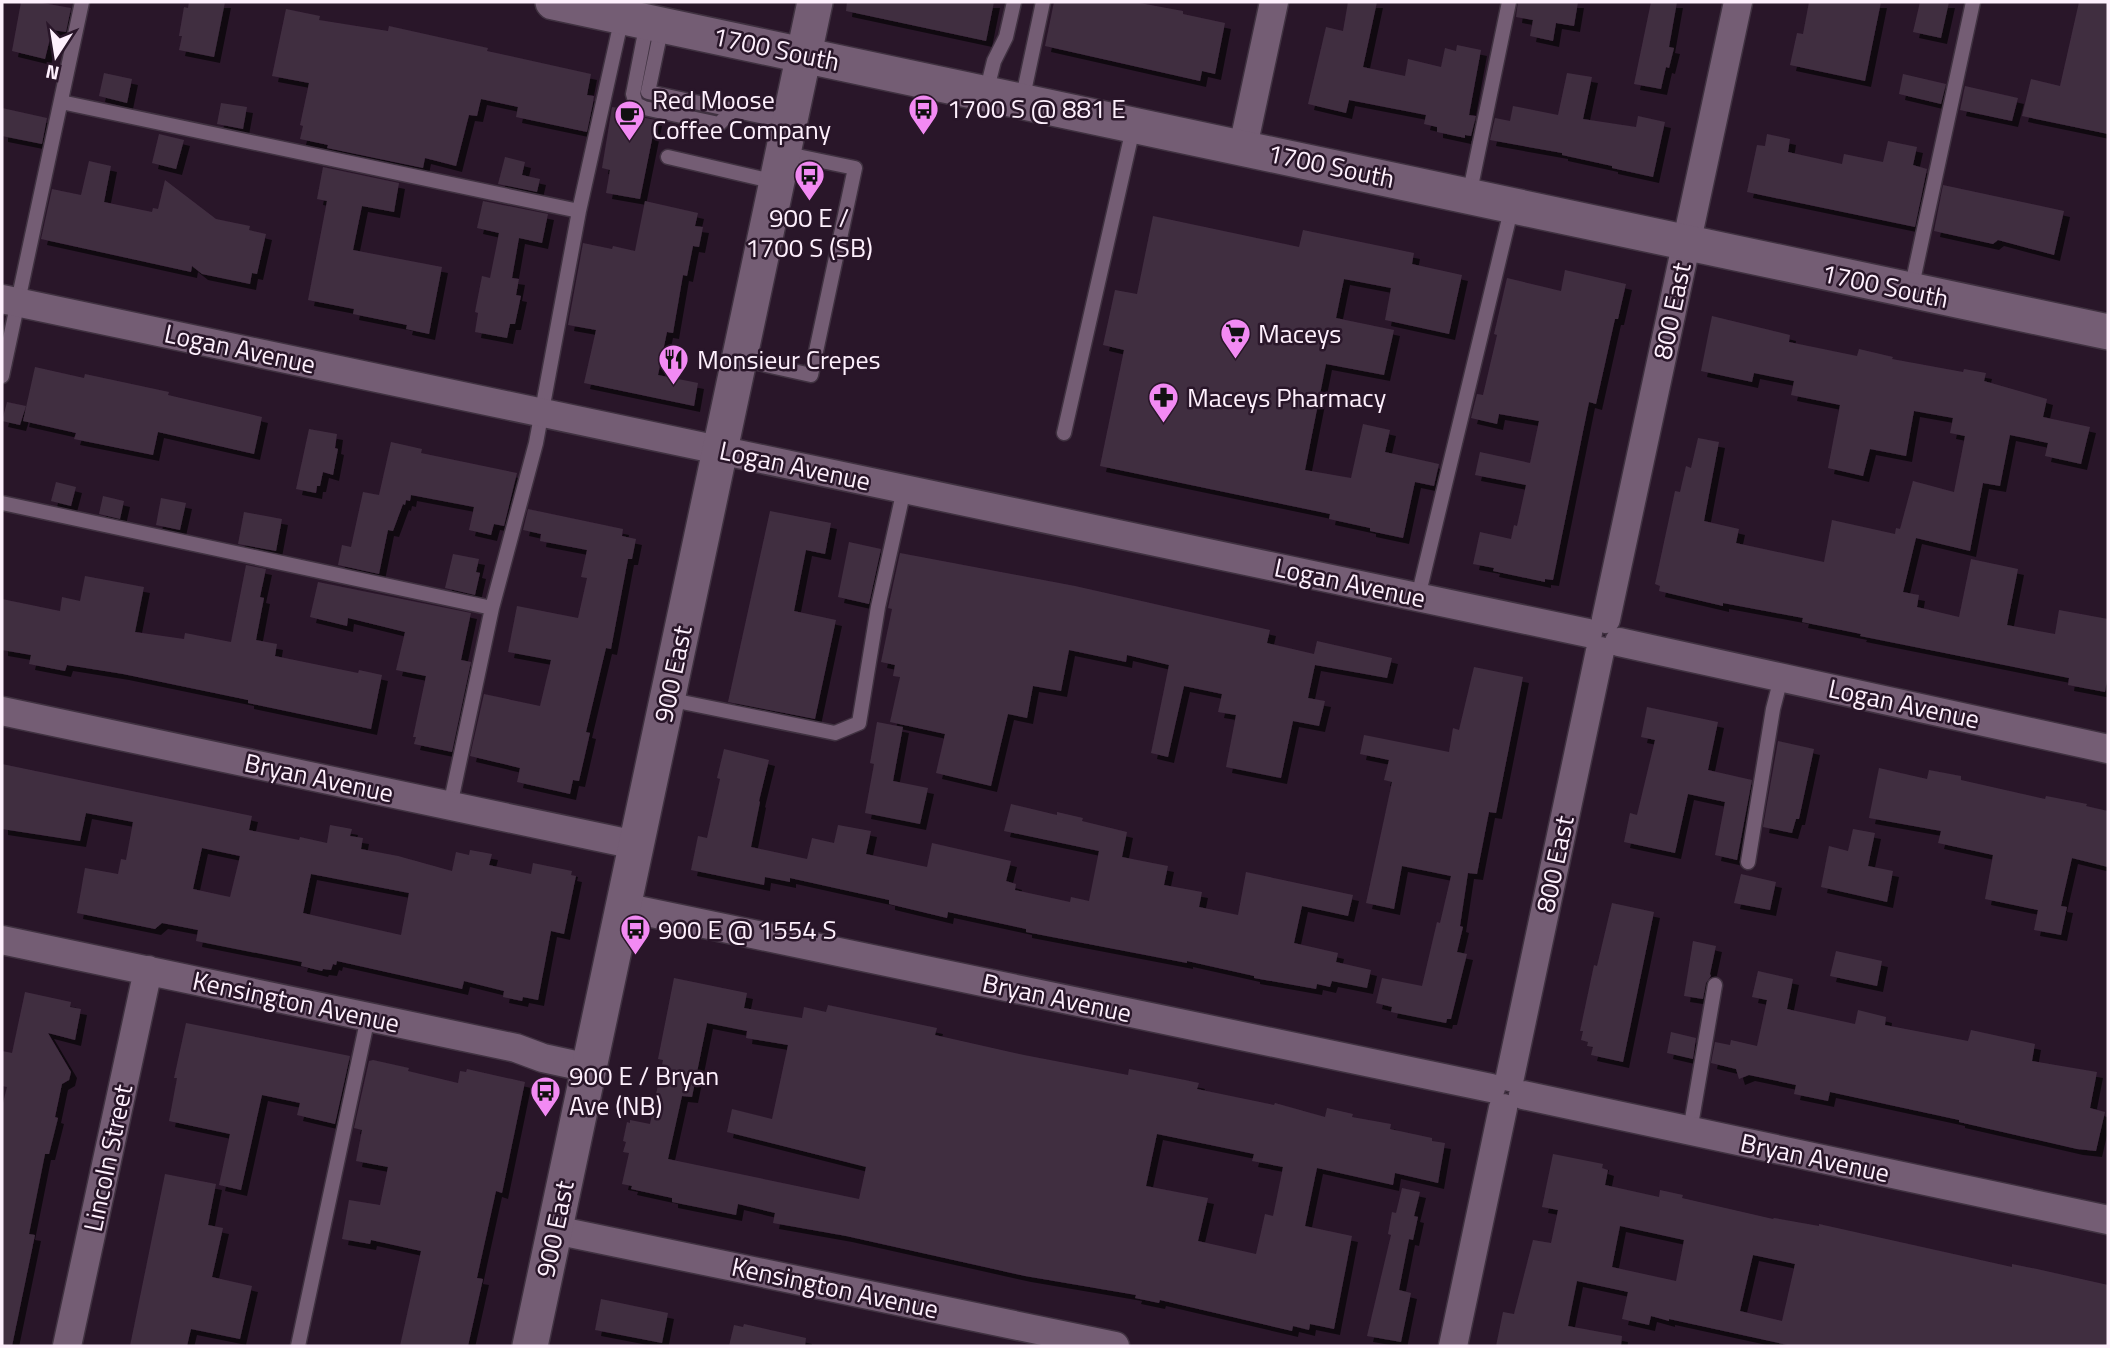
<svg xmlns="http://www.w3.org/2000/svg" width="2110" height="1348" viewBox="0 0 2110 1348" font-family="'Titillium Web',sans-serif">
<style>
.building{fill:#412d41;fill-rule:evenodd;filter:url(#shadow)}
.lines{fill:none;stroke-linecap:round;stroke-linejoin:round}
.service-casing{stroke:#403241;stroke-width:17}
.minor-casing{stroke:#403241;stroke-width:31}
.tertiary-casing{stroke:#403241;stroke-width:38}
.service{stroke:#745d74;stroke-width:14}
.minor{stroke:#745d74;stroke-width:28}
.tertiary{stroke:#745d74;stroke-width:35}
.labels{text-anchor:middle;stroke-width:5;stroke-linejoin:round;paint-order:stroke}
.street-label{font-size:26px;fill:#fef0fd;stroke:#291629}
.poi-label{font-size:26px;fill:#fef0fd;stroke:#291629;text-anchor:start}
</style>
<defs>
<filter id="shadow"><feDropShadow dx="6" dy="6" stdDeviation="0" flood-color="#0009"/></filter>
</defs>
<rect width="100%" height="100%" fill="#291629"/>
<path class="building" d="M21,2H37L71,8L66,32L52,30L45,59L12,51Z
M189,2H225L214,57L179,50L182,36H179L184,7L188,8Z
M847,2H994L986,41L846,11Z
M1054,2H1134L1183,11V14L1225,23L1215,74L1202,71L1200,81L1045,46Z
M1348,2H1377L1363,67L1405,76L1408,59L1441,67L1445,48L1456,51L1457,45L1481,50L1469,115L1476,116L1471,136L1465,135V138L1437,132V127L1424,124L1426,115L1349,100L1346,113L1308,104L1326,27L1343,31Z
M1518,2H1578L1574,26L1556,23L1553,41L1530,36L1533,20L1516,17Z
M1651,2H1677L1669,47L1674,48L1669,68L1666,67L1661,89L1634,84Z
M1809,2H1881L1865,81L1790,65L1797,33L1803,34Z
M1920,2H1949L1941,38L1913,32Z
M2079,2H2108V134L2022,116L2031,79L2060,86Z
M286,9L320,16L319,20L388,31L389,26L488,48L487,51L591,74L587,95L594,96L593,103L587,132L516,117L518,107L481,99L477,116L469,115L456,166L425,158L423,168L327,148L328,145L300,139L303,126L300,125L309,83L272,76Z
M104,73L132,79L127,103L99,96Z
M1567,73L1592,77L1583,119L1636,127L1638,116L1665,122L1653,177L1612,168V166L1562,155V153L1490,140L1495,118L1510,121L1513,106L1558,115Z
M1903,74L1946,84L1941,104L1899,94Z
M1965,86L2018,98L2012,121L1960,110Z
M221,103L247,107L243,129L217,124Z
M612,107L629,110L640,117L656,120L640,199L606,193L610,170L602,168Z
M2,108L47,118L42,144L2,136Z
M159,134L184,140L176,169L152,163Z
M1767,134L1790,139L1788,152L1842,164L1844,154L1883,162L1888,141L1917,147L1913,165L1927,169L1915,227L1747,192L1757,145L1765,146Z
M505,157L525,162L522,175L540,179L537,192L498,184Z
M89,161L111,166L104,202L152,212L153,208L158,209L165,180L216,219L250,226L249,230L266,234L257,274L252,273L250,284L202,274L192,266L191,272L41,239L52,189L81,195Z
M323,167L399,183L394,212L362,206L353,250L442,267L429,334L406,329L407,325L353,314L354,309L308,300L327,201L317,199Z
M1943,185L2064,211L2054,255L1998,240L1993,244L1934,231Z
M483,201L548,214L542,243L519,238L512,278L519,279L516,295L521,296L515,324H510L507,338L475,332L478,313L475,312L482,276L490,278L499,233L477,228Z
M645,201L698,213L695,226L703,227L699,247L693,246L687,276L683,275L673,333L667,332L658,375L698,383L694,406L584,383L596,330L568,325L583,243L612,249L613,246L635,251Z
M1153,216L1299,247L1303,230L1414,253L1412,264L1462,275L1449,334L1385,320L1391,288L1344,279L1336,318L1394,330L1384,375L1326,364L1305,470L1351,478L1363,424L1390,430L1385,452L1439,464L1434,486L1415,482L1403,538L1370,531V528L1329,519L1330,514L1100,466L1124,350L1103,345L1115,290L1137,294Z
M1565,270L1626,284L1618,319H1615L1596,404L1589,402L1553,580L1545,579V582L1493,571L1494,568L1473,564L1480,532L1511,539L1514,525L1517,526L1526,485L1475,475L1480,452L1530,463L1539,421L1499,414L1497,424L1471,418L1477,394L1483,395L1497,335L1494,334L1507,278L1561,291Z
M1712,316L1790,335L1789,342L1857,356L1859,349L1893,357L1892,359L1963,372L1964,369L1986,373L1984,381L2047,399L2043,417L2090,427L2081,464L2045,456L2048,443L2010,435L2000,486L1983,483L1970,551L1916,538L1903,592L1919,595L1917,607L1959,617L1971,559L2018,569L2007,625L2055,634L2059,610L2108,619V674L2105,692L2068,685L2069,678L1860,636L1861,634L1802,622L1803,618L1723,603V606L1659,591L1660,586L1655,584L1675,491L1680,492L1686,466L1691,468L1698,438L1719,442L1704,521L1739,529L1736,543L1824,562L1832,520L1895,534L1896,528L1900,529L1913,481L1954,492L1965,436L1950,433L1953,418L1914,411L1906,456L1870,449L1863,476L1828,468L1840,405L1791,395L1794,381L1754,373L1752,382L1701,371Z
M35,367L84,378L85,374L169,392L168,395L262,417L254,454L158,432L153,455L74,439L76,433L23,421Z
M7,402L26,406L20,425L2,421Z
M309,429L337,434L335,448L338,449L333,475L323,472L320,486H317L316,493L296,489Z
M391,442L422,449L421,453L517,473L504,526L494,524L491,535L469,530L474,507L411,495L410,501L406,500L405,505L403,504L393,531L388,530L379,574L338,565L342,545L351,547L363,492L379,495Z
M56,482L76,487L71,506L51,501Z
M103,496L124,501L120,519L99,514Z
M161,498L186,503L180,530L156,525Z
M528,509L623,529L622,536L636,539L632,559H628L611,649L606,648L586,732L590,733L579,781L573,780L570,794L517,782L520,768L470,756L484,694L540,706L551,660L508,652L517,606L578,618L587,578L581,577L587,550L540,541L541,534L523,530Z
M770,511L831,523L825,554L806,550L794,611L836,620L815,719L728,702Z
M244,512L282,519L276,551L238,544Z
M849,542L881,549L869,604L838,597Z
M900,553L1075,586L1270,630L1267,643L1314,654L1317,641L1392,658L1387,678L1315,665L1308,698L1325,701L1319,726L1293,721L1281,778L1226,767L1236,715L1218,712L1222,694L1184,686L1168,757L1151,753L1169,665L1127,655L1126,662L1069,650L1061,691L1033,686L1027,718L1008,714L991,786L936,773L945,734L890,722L900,677L893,676L895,665L881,662L892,609L888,608Z
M453,554L479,559L476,572L480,573L475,595L445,588Z
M246,565L266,569L260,597L264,598L256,640L277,644L275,656L358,673L359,670L382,675L371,729L248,703V700L123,674L67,665L65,671L29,664L31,655L2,650V599L60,611L62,597L80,601L85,576L144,587L135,632L184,639L185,633L231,642Z
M318,582L471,613L461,660L471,662L452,752L414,744L416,737H413L426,676L396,670L405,632L348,618L347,626L310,617Z
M1474,667L1523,677L1496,813L1489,812L1477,874L1468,873L1460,926L1463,927L1457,952L1467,954L1451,1019H1447L1446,1023L1391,1012L1392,1007L1376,1003L1382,978L1422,986L1437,922L1440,923L1451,876L1402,866L1394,909L1366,903L1392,782L1384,780L1389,760L1360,754L1364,735L1449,752L1453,728L1459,730Z
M1647,707L1718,722L1708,770L1752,780L1737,860L1715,855L1725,802L1688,794L1675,853L1624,842L1630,813L1637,815L1655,740L1641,737Z
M877,722L903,727L893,781L928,788L920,824L865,813L874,764L870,763Z
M1778,741L1814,749L1799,819H1796L1792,833L1763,827Z
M724,749L769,760L759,801L760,802L751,847L807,859L812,838L834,843L838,825L871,831L866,854L927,867L932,843L1011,861L1006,881L1016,884L1015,890L1070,902L1071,897L1089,901L1099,851L1004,831L1011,804L1057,815V812L1083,818L1082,821L1127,832L1122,857L1168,866L1164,885L1202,892L1199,907L1238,915L1246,872L1353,895L1348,916L1302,906L1294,943L1338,953L1336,962L1371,970L1367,988L1332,981L1330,987L1317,984L1316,989L1254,978V976L1187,961V963L1026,932V929L948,912L947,918L889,904V900L790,878V882L765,877L764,885L691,870L698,836L707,838L720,779L717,778Z
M2,764L252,816L249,830L299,840L300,837L327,843L330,825L352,829L350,836L363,838L361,849L398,856L452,871L456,852L469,855L470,850L492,854L489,865L531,874L533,863L572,871L571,875L576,876L564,934L551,931L538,1000L523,997L522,1001L503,997L504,991L464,981L462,989L337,961L336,965L333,964L331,970L323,969L322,971L301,966L302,962L196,941L198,930L162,923L155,929L77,913L85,868L118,874L121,859L126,860L133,822L86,813L80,841L2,829ZM202,848L240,856L230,897L193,889ZM311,874L409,893L401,935L303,913Z
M1879,768L1927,779L1929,770L1961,776V780L2045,799L2046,796L2087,804L2086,806L2108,811V867L2072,858L2061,906L2067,907L2061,935L2034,930L2038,910L1985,899L1993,855L1938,843L1941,831L1869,818Z
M1853,829L1875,833L1868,866L1893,871L1887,902L1821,887L1829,846L1848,851Z
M1741,874L1776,882L1770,910L1734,903Z
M1612,903L1654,912L1623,1062L1591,1055L1593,1047L1587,1046L1588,1042L1581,1040L1583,1031H1580L1594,965L1597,966Z
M1693,941L1716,946L1710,974L1711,976L1706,983L1703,999L1684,996Z
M1836,951L1882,961L1877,986L1830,976Z
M1758,971L1793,979L1787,1009L1855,1024L1858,1010L1886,1017L1885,1025L1968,1041L1971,1030L2035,1044L2032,1061L2097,1072L2090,1108L2105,1112L2096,1151L2077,1149L1959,1122V1120L1830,1092L1828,1101L1794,1094L1796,1085L1749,1075L1739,1079L1736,1069L1711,1063L1715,1042L1730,1045L1731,1040L1757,1046L1767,1000L1752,997Z
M674,978L747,993L744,1008L802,1018L804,1007L826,1012L828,1005L937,1028L935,1035L1024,1055L1128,1075L1129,1069L1185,1080L1199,1083L1197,1089L1274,1105L1275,1103L1325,1117L1327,1108L1353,1114L1352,1117L1391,1124L1390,1129L1432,1138V1141L1445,1143L1438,1183L1395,1173L1393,1185L1317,1168L1305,1226L1352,1236L1334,1329L1310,1324L1309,1330L1293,1326L1292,1331L1160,1300L1159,1303L1135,1298L1136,1295L1025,1276L846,1236L773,1223L775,1213L738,1204L736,1215L672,1202V1198L631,1189L632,1186L622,1184L629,1153L623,1152L626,1142L623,1141L627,1122L630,1123V1120L650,1124L663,1060L658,1059ZM707,1023L747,1031L746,1038L788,1045L772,1119L732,1109L727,1132L866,1167L859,1199L668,1159L682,1096L692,1097ZM1157,1134L1254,1154L1252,1161L1283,1167L1273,1216L1265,1214L1256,1254L1198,1241L1208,1198L1146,1186Z
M25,992L71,1002L70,1007L81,1009L75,1040L48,1033L71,1072L69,1080L62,1084L55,1117L58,1118L49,1154H45L29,1234L35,1235L12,1346H2V1107L7,1087L2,1086V1051L12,1053Z
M186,1023L350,1056L335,1124L297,1115L300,1103L262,1095L241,1190L219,1185L230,1134L169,1121L177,1078H174Z
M1671,1032L1696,1038L1693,1059L1667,1053Z
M373,1060L409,1068L408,1071L458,1083L460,1071L466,1072L467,1069L525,1082L502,1193L496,1191L477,1278L483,1279L468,1346H400L421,1251L371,1240L370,1244L342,1239L349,1200L380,1205L388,1167L356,1161L362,1130L354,1128L369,1061Z
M1553,1154L1603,1164L1602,1168L1608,1170L1605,1185L1659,1197L1660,1190L1683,1195L1682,1198L1773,1219L1774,1218L1819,1226V1224L2012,1267V1264L2037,1269L2108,1285V1346H1792L1669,1319V1321L1651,1316L1649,1325L1622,1319L1628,1292L1577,1281L1568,1326L1622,1336L1621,1346H1496L1503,1312L1514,1314L1533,1240L1551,1243L1558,1210L1542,1207ZM1620,1226L1684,1240L1676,1281L1612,1267ZM1753,1255L1795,1264L1782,1321L1740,1311Z
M165,1174L216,1184L208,1225L223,1228L212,1277L252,1286L240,1339L191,1329L187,1346H130Z
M1402,1188L1420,1192L1414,1216L1418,1217L1413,1240L1409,1239L1399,1290L1411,1293L1401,1342L1367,1336L1391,1235L1388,1234L1392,1212L1396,1213Z
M601,1299L668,1313L662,1343L595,1330Z
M744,1324L806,1338L805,1346H729L734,1325L743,1327Z"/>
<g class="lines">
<defs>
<path id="service" d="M647,22L633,94L636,104L644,108L719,124L733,110
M662,25L648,92L788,122
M986,93L994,61L1006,37L1014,2
M1022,101L1043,2
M61,102L579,211
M668,157L776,182
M1469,196L1509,2
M1911,290L1973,2
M740,359L811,375L855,168L783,153
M2,376L82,2
M1064,433L1134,124
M2,503L492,608
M1418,597L1512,206
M667,699L835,733L859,723L878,607L904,489
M450,806L492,608L536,443L579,211L622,17
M1748,862L1773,709L1781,678
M1690,1131L1715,985
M298,1346L368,1017"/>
<path id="minor" d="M1243,147L1274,2
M2,299L1588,633
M1606,619L1738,2
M1619,642L2108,749
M2,711L636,845
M623,907L1491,1088
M2,940L516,1048L543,1058L589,1068
M1510,1077L1600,651
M1523,1095L2108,1220
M555,1230L1115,1346
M67,1346L148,970
M1453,1346L1503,1108"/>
<path id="tertiary" d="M553,2L2108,332
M530,1346L815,2"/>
</defs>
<use href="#service" class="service-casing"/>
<use href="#minor" class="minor-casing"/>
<use href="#tertiary" class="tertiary-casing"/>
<use href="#service" class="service"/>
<use href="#minor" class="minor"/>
<use href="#tertiary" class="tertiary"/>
</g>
<defs>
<symbol id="bus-pin" viewBox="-11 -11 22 30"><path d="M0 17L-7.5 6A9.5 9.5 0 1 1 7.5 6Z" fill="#f28af3" stroke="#291629"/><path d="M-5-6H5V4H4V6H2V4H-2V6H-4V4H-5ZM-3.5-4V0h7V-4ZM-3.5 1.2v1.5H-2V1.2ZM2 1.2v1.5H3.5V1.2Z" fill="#111"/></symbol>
<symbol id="cafe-pin" viewBox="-11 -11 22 30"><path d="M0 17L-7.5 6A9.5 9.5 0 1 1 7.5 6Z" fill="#f28af3" stroke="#291629"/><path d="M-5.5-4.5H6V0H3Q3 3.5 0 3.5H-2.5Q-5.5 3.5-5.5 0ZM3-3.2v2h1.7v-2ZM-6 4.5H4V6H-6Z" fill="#111"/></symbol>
<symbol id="supermarket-pin" viewBox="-11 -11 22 30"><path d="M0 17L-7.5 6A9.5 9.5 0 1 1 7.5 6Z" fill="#f28af3" stroke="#291629"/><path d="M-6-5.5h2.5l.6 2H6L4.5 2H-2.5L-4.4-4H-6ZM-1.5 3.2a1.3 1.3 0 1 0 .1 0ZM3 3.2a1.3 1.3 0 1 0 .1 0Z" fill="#111"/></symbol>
<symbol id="restaurant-pin" viewBox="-11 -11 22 30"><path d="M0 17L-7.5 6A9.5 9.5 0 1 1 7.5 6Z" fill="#f28af3" stroke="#291629"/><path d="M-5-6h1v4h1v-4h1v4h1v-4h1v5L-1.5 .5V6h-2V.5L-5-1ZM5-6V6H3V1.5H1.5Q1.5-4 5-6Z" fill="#111"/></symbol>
<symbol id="pharmacy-pin" viewBox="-11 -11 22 30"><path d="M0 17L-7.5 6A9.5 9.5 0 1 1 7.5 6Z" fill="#f28af3" stroke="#291629"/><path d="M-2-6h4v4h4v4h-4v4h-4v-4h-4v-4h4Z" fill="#111"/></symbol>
</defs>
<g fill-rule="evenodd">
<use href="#bus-pin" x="906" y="92" width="35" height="47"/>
<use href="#cafe-pin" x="612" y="98" width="35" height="47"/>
<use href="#bus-pin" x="792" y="158" width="35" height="47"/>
<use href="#supermarket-pin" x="1218" y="316" width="35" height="47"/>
<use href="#restaurant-pin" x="656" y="342" width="35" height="47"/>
<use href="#pharmacy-pin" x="1146" y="380" width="35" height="47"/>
<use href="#bus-pin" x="618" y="912" width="35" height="47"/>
<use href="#bus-pin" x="528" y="1074" width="35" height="47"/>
</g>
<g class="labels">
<g class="street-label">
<text transform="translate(776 49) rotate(12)" y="9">1700 South</text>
<text transform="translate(1331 166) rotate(12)" y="9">1700 South</text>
<text transform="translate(1885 286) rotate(12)" y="9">1700 South</text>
<text transform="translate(1672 311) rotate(-78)" y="9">800 East</text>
<text transform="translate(240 349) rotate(12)" y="9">Logan Avenue</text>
<text transform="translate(795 466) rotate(12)" y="9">Logan Avenue</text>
<text transform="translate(1350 583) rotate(12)" y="9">Logan Avenue</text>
<text transform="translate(673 674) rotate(-78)" y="9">900 East</text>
<text transform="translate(1904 704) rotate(12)" y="9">Logan Avenue</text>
<text transform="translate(319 778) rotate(12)" y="9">Bryan Avenue</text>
<text transform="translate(1555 864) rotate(-78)" y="9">800 East</text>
<text transform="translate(1057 998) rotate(12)" y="9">Bryan Avenue</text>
<text transform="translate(296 1002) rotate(12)" y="9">Kensington Avenue</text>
<text transform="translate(108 1158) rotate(-78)" y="9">Lincoln Street</text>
<text transform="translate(1815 1158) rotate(12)" y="9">Bryan Avenue</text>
<text transform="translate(555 1229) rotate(-78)" y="9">900 East</text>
<text transform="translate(835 1288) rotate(12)" y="9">Kensington Avenue</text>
</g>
<g class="poi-label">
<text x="652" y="109">Red Moose<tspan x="652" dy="30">Coffee Company</tspan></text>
<text x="947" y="118">1700 S @ 881 E</text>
<text x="809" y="227" text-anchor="middle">900 E /<tspan x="809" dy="30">1700 S (SB)</tspan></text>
<text x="1258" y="343">Maceys</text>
<text x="697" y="369">Monsieur Crepes</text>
<text x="1187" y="407">Maceys Pharmacy</text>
<text x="658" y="939">900 E @ 1554 S</text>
<text x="569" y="1085">900 E / Bryan<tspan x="569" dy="30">Ave (NB)</tspan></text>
</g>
</g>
<rect width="2110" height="1348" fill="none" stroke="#fef0fd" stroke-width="7"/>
<g transform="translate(56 56) rotate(192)" stroke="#291629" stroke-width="5" paint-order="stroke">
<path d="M0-5L12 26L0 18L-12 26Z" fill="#fef0fd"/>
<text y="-10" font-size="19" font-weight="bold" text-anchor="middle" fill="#fef0fd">N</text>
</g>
</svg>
